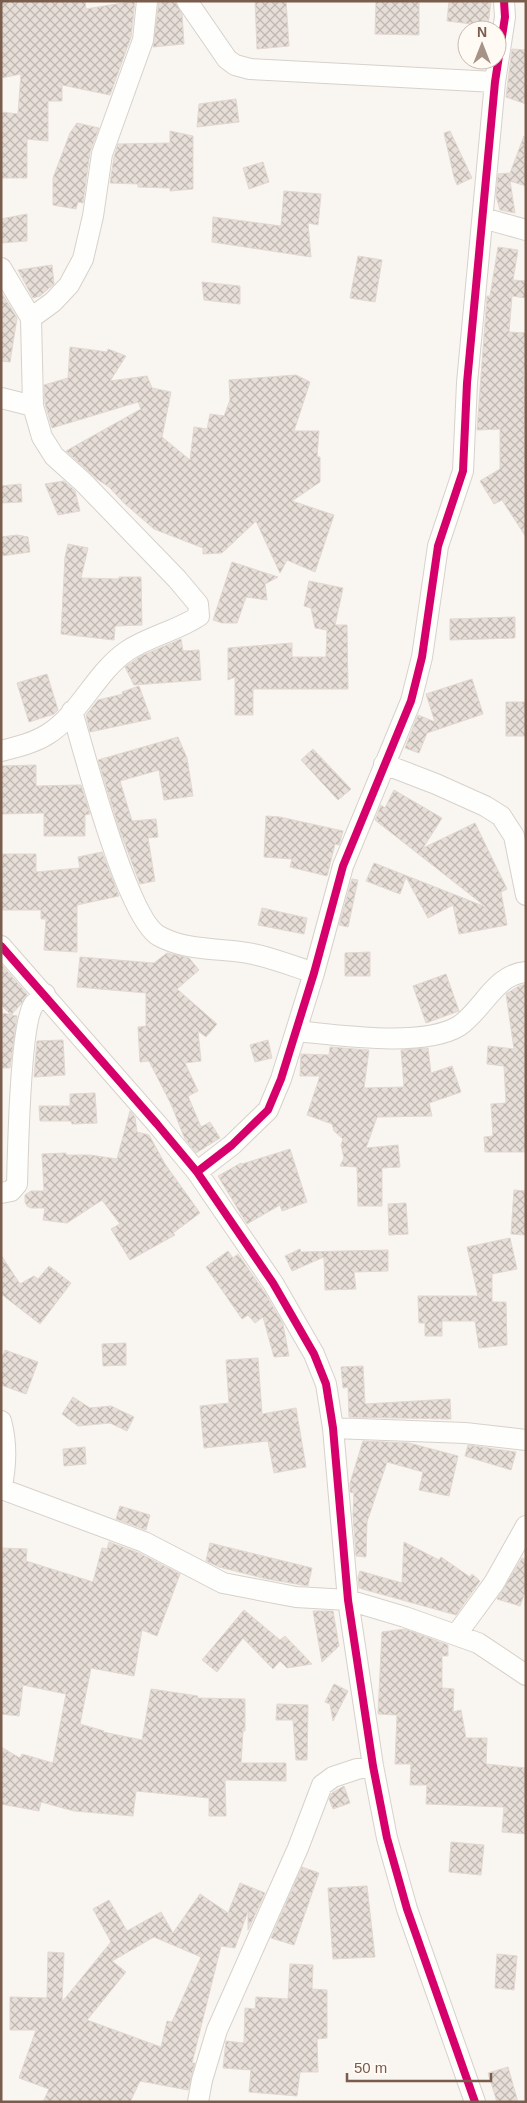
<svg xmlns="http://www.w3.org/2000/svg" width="527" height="2103" viewBox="0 0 527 2103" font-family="Arial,sans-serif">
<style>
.building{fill:url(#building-cross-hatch);stroke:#e2d8d2;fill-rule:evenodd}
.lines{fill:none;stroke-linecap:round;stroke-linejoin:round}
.minor-casing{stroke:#d7d1cb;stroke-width:22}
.minor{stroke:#fefefd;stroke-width:20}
.cycleway-casing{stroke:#fffaf3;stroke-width:11}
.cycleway{stroke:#d6006c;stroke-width:8}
</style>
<defs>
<pattern id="building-cross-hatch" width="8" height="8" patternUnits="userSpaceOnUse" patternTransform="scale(1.25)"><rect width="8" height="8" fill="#e6ded7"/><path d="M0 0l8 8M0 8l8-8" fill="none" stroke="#bfb7b1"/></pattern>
</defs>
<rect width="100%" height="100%" fill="#f9f5f0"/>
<path class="building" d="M1,1H85L86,9L135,1L131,37L110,95L62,85V101H48V141L27,139V178H1V112L18,114L21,74L1,78Z
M159,1H175L182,14L184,44L153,47Z
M255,1H286L289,46L257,49Z
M376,1H419V35L375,34Z
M449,1H491L488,26L447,21Z
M512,49L526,50V104L506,97Z
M236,99L239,122L197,127L199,104Z
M77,123L99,128L90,152L83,203L78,202L76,209L53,205V178L70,133Z
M170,131L193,136V189L170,191V188L138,187V184L110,183L114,157L118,144L170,143Z
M450,131L472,178L457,185L454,177L444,133Z
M524,136L526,186L510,181L515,213L500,210L496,196L498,174L509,173V176Z
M263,162L269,182L249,189L243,168Z
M284,191L321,194L318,225L308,223L311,257L212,242L213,217L281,226Z
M27,214V241L1,243V219Z
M498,247L518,250L513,280L526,281V298L512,296L509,332L526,333V369H524L526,537L502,500L494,504L480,481L500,469V429L477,430L487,296H490Z
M358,256L382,260L375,302L350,298Z
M52,265L54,284L40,296L33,298L18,270Z
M202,282L240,286V304L204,300Z
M1,292L17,318L10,362L1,361Z
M70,347L107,352L108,349L126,356L110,381L147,376L152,388L171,392L162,437L190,460L194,427L207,429L210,414L224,416L230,400L229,380L296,375L310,382L294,431H319L317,457H320V482L292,501L334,515L315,572L287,560L280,573L256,521L222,553L203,554V548L154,529L124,503L109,487L97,479L66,451L141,409L138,402L52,428L45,404L44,385L68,378Z
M64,481L75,491L80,511L58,515L45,484Z
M21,484L22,502L1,503V486Z
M17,535L28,537L30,552L1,556V537Z
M68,544L88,548L81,578L119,579V577H141L142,625L115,626L114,640L61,634L65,557Z
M232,562L278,577L265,584L267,600L246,597L237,623H222L213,620Z
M309,581L343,588L335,625H347L348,689H253V715H235V677L228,680V648L292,643V657H326L327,630L315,628L311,608L304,606Z
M515,617V638L450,640V619Z
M181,639L183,651L199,650L201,680L134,685L125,667L141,656Z
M47,674L58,710L54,714L29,722L17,683Z
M472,679L483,714L427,733L419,753L405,748L418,715L435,722L426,694Z
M139,686L151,719L90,732L86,715L98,700L123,694L122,692Z
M506,702H526V736H506Z
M178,737L187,758L193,796L164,800L159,770L120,781L132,821L156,819L158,837L148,838L155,881L140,884L119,828L98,760Z
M313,749L351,789L338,800L301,760Z
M36,765V786L81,785L90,814L85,815V836H44V813L1,814V766Z
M394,790L442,818L423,848L475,823L507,889L501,892L507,925L459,934L453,905L428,918L406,877L400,894L366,881L374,863L486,907L375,820L381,805L385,808Z
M266,816L280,817L343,831L339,845L335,844L327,876L290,867L292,859L264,857Z
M102,852L119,896L77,905V952L44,950L46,919H41V910H1L2,854H36V872L80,868L78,857Z
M352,879L358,880L348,927L339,925Z
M262,908L307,918L304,934L258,925Z
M370,952V976H345V953Z
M167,953L189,958L199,970L177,989L217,1024L206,1037L198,1031L201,1061L185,1063L198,1091L188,1096L201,1127L210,1122L220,1138L196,1153L185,1139L171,1104L149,1061L140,1062L138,1027L146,1026V993L77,987L80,957L154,963Z
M1,964L27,994L21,1004L11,1015L1,1005Z
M446,974L459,1011L426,1023L413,986Z
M526,984V1152H485L484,1137L493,1136L491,1104L506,1103L504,1066L487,1064L488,1046L514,1049L506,994L519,986Z
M3,1013L17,1016L10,1068H1V1022Z
M63,1040L65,1075L34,1077L37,1041Z
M268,1040L272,1058L255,1062L250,1045Z
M330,1047L369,1050L364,1088L404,1087L401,1050L428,1048L431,1073L452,1066L461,1092L429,1103L432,1116L377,1117L366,1148L398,1145L400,1167L382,1168V1206H358L357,1167L340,1166L344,1158L341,1145L343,1139L334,1131L332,1124L307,1115L320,1076H300L301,1054L329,1055Z
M95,1093L97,1123L72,1124L71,1121H40L39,1106H70V1094Z
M130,1111L135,1117L137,1132L149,1135L165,1164L200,1213L173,1233L175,1235L130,1260L111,1229L120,1224L102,1200L67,1223L43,1220L45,1208H31L27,1206L25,1202V1195L31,1191H44L42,1154L66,1153V1155H90L117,1159Z
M290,1149L307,1202L282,1211L280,1205L247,1224L218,1176L241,1163L242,1164Z
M514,1190L526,1191V1235L511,1234Z
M406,1203L408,1234L389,1235L388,1204Z
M510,1238L517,1269L492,1274V1302H506L507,1345L479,1348L475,1321H442V1336H425V1323H419L418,1296H478L467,1247Z
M300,1249L301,1252L388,1250V1271L354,1272L356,1289L325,1290L324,1257L292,1271L285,1256Z
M228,1251L233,1258L238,1254L265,1293L283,1324L289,1356L274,1357L263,1317L255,1323L248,1315L242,1319L206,1267Z
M1,1255L20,1284L34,1276L38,1279L49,1266L71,1283L40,1324L1,1294Z
M126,1343V1365L103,1366L102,1344Z
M5,1350L38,1362L26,1394L1,1385V1359Z
M258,1358L262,1414L296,1408L306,1467L274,1473L268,1441L204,1448L200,1406L229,1403L226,1360Z
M363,1366L365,1404L450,1399L451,1419L349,1417L348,1387L343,1388L341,1367Z
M73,1397L90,1408L111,1406L134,1417L127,1431L110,1423L78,1426L62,1414Z
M363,1441L409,1443L458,1456L449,1496L419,1490L423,1472L387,1462L367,1522L366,1557L356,1556L353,1515L354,1493L350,1492V1483Z
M468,1445L516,1452L511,1470L465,1456Z
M85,1447L86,1464L64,1466L63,1449Z
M120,1506L150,1515L146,1530L116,1519Z
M109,1542L139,1553L180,1574L157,1636L142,1630L134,1676L91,1668L80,1724L104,1731L103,1732L142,1740L151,1689L198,1696L197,1698L245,1699V1731H243L241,1763H286V1781L225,1780L226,1816H209V1798L136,1791L133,1816L74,1811L41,1802L39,1811L1,1804V1747L20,1758L22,1754L53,1763L66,1694L23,1685L19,1716L1,1714V1548L27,1549L26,1561L93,1582L102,1548L107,1549Z
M404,1542L439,1560L441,1557L470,1577L472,1574L480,1581L456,1615L359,1588L358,1577L360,1571L402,1583Z
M210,1543L312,1568L308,1586L267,1579L219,1567L206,1561Z
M522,1558L526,1560V1589L520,1606L497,1599Z
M244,1610L280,1640L285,1636L312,1664L287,1668L280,1661L273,1669L243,1638L217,1672L202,1660Z
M313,1611H333L339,1646L322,1662Z
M405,1629L448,1645V1656H442V1688L454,1689L453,1712L461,1710L466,1738H487L486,1764L526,1768V1834L502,1832L504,1807L426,1804L427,1785H410L411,1764H395L397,1715L378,1714L382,1632Z
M334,1684L348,1691L333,1721L330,1704L325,1702Z
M277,1704L308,1705L307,1760H296L293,1720H276Z
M344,1786L350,1803L333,1809L329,1799L332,1793Z
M451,1842L484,1845L481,1875L449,1872Z
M302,1867L319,1873L294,1945L271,1938Z
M240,1883L265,1893L248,1930V1911L235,1948L221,1946L192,2063H195L188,2090L140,2081L130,2102H43L49,2089L19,2078L36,2030H10V1997L47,1998L48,1952L64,1953L62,2002L111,1942L93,1909L109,1900L127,1931L161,1912L173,1933L200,1894L228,1913ZM154,1937L201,1957L172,2022L167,2021L161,2047L87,2020L126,1972L112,1961Z
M367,1886L375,1957L333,1959L328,1888Z
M497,1954L517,1956L514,1990L495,1988Z
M290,1964L313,1965L312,1989L327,1990V2038L317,2039L318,2072H300L297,2096L249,2092L251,2070L223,2068L226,2041L244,2043L245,2008L255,2009L256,1997L288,1999Z
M508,2067L518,2102H497L488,2073Z"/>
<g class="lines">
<defs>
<path id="minor" d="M187,1L227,59L235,65L250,69L495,82
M483,218L526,230
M1,268L31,318L33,406L42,437L54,456L83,482L177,579L198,604L199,616C177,631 149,636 127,651C96,672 79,715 48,734C34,743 17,747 1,751
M31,318L53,302L69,285L83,259L93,216L102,154L143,40L147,1
M1,398L33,406
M72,711C84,751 127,919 159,936C186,951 219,948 248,953C270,957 293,966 314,973
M384,764L436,784L485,806L501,816L514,836L526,895
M1,946L157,1124L197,1172L273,1283L314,1354L326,1384L333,1428L348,1600L373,1766L387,1838L407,1909L475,2102
M296,1031C338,1035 423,1048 459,1026C483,1010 495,974 526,972
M197,1172L232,1145L268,1110L281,1079L314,973L343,866L411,701L422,657L438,546L463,471L467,383L495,82L505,17L504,1
M1,1193L11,1191L17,1184C18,1153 20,1023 34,1004C37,1001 42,997 45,994
M1,1421C7,1443 6,1468 1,1490
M333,1428L465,1433L526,1440
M2,1489L144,1542L223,1583L296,1597L348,1600L405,1617L478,1643L526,1675
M456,1635L494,1583L526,1526
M198,2102L202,2080L217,2030L298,1848L322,1785L333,1777L357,1769L373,1766"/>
</defs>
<use href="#minor" class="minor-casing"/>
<use href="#minor" class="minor"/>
<defs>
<path id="cycleway" d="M1,946L157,1124L197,1172L273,1283L314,1354L326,1384L333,1428L348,1600L373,1766L387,1838L407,1909L475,2102
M197,1172L232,1145L268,1110L281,1079L314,973L343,866L411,701L422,657L438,546L463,471L467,383L495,82L505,17L504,1"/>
</defs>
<use href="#cycleway" class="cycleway-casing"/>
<use href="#cycleway" class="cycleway"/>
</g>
<rect width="527" height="2103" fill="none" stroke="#7a5c4d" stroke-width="5"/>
<g transform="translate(482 45)"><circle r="24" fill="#fffaf3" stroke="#cabbb1"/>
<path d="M0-4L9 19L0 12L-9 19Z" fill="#a69286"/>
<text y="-8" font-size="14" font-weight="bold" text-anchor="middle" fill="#7a5c4d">N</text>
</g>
<path d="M347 2073v8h144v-8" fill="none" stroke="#7a5c4d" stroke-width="2.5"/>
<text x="354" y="2073" font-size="15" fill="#7a5c4d" stroke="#fffaf3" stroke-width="4" paint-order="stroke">50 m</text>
</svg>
